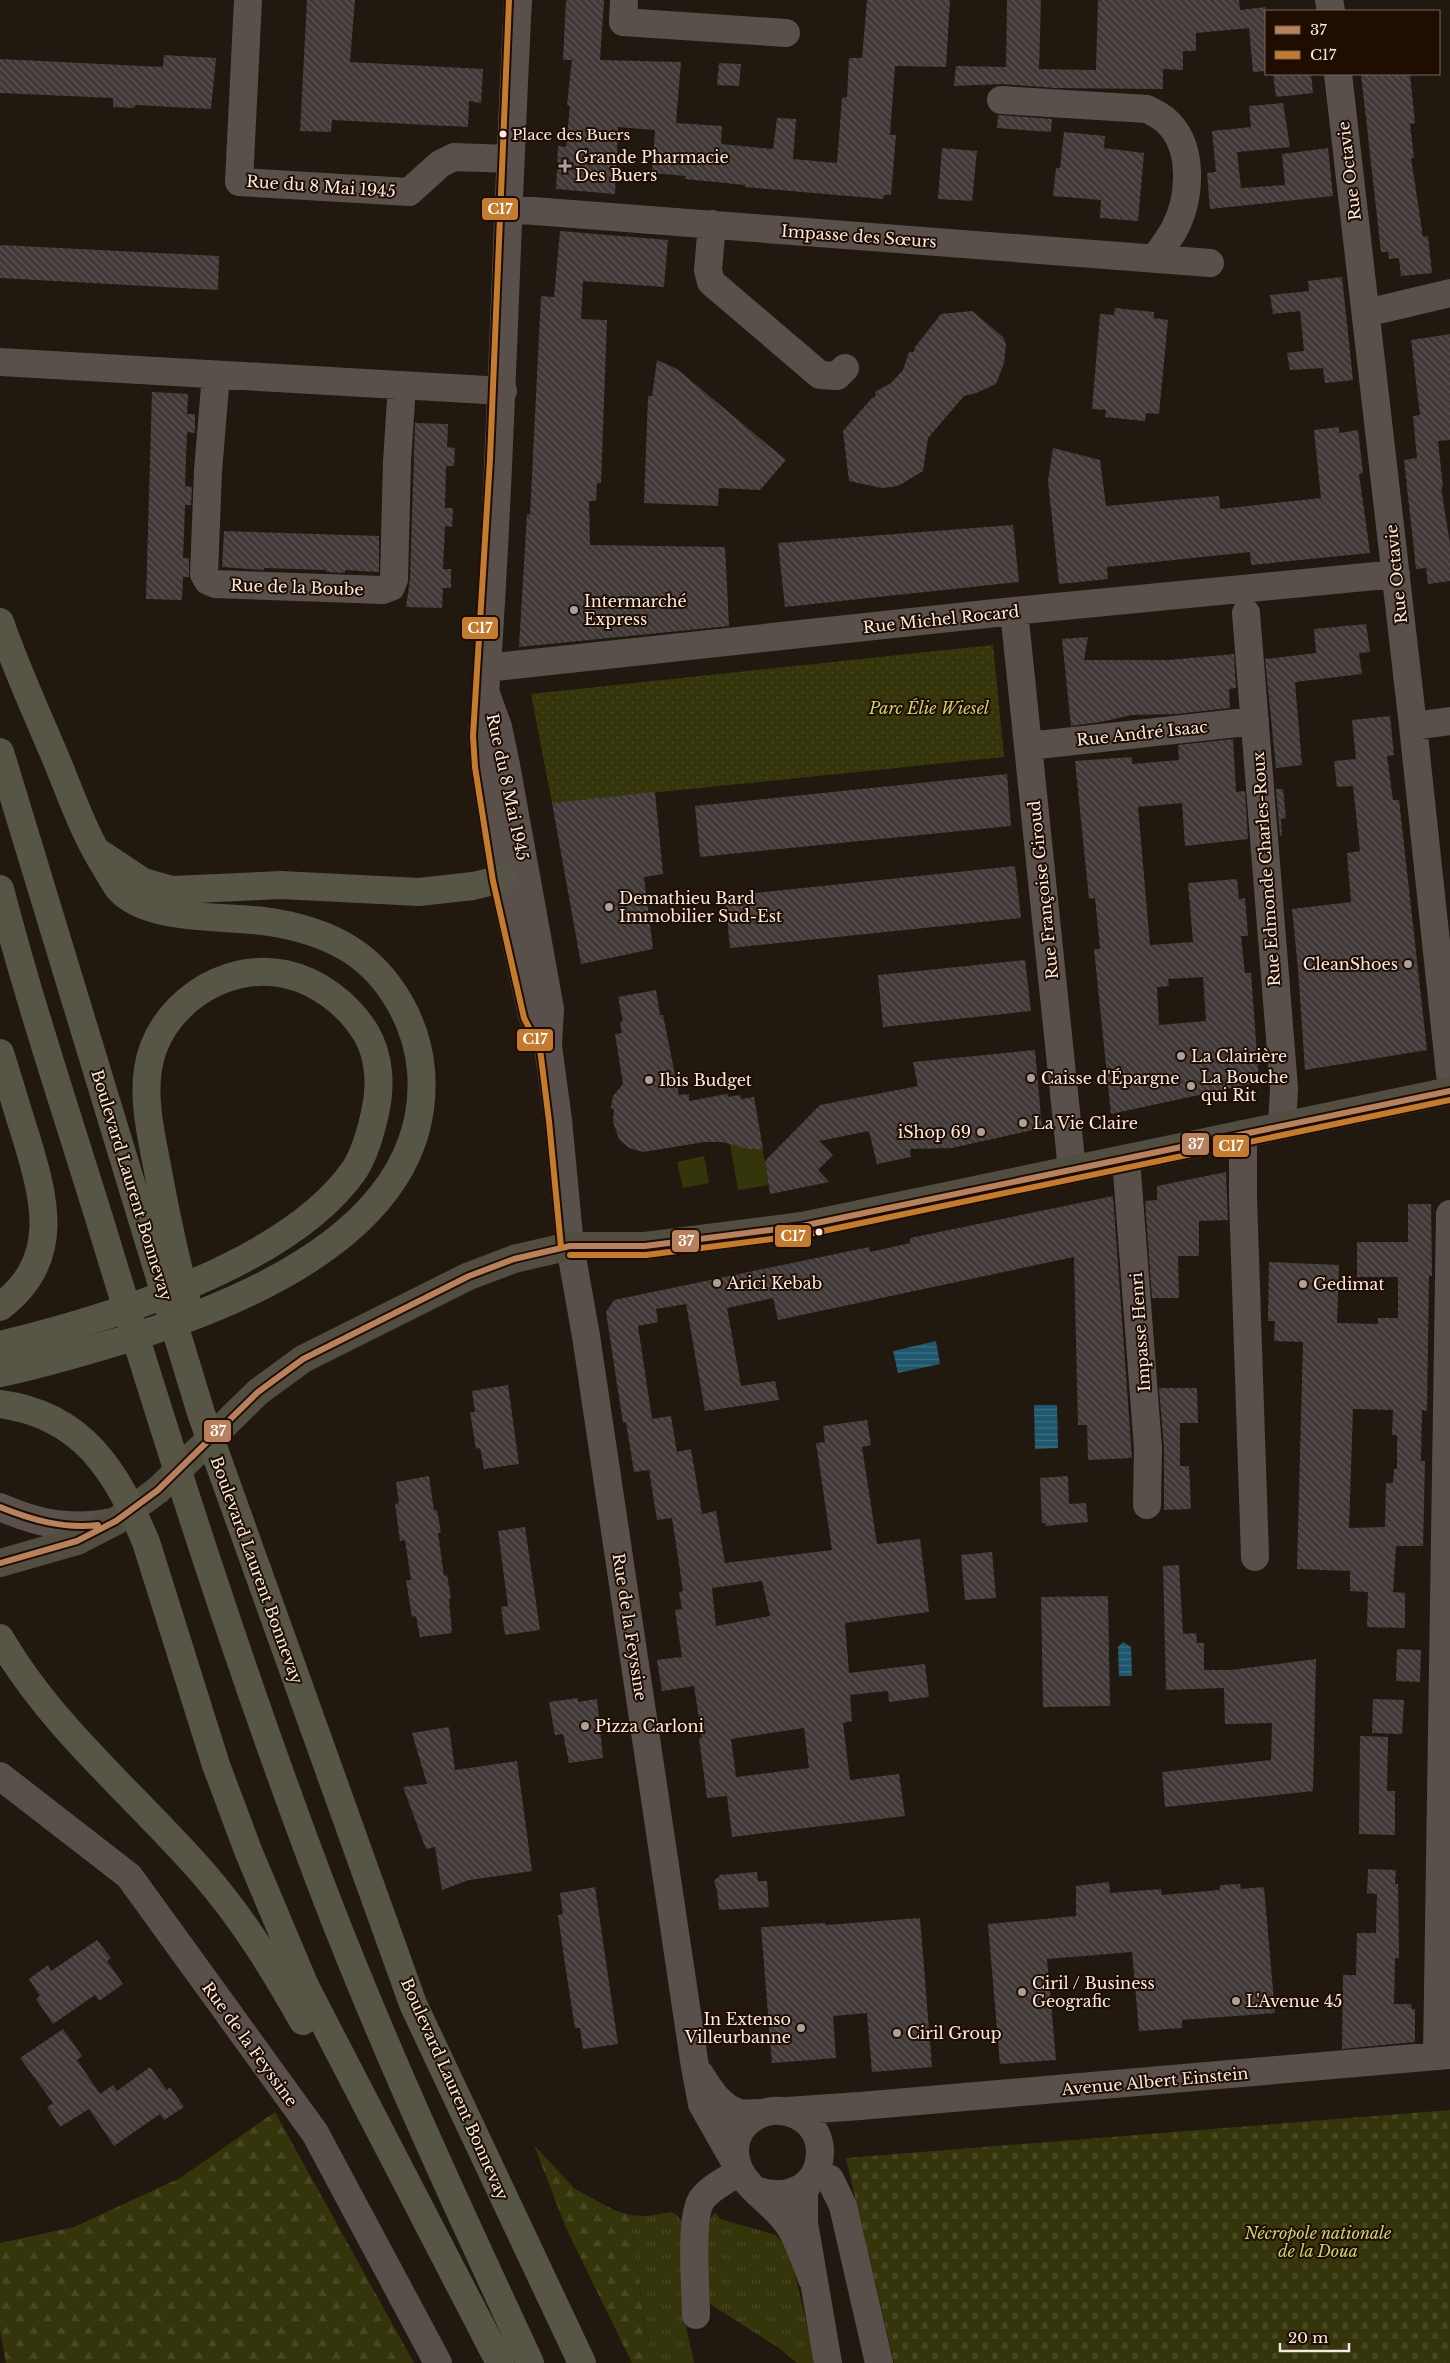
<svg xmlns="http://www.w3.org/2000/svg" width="1450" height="2363" viewBox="0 0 1450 2363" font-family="'Libre Baskerville',serif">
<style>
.grass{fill:url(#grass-tufts)}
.forest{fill:url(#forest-firs)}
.cemetery{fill:url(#cemetery-stones)}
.park{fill:url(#park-dots)}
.garden{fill:#34350b}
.water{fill:url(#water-rules)}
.building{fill:url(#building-back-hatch);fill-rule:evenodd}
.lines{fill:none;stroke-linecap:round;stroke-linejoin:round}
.minor{stroke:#59504b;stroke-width:28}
.major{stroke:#514d40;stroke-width:28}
.highway{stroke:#575545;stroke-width:28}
.bus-1-casing{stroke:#1f0d02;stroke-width:10}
.bus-2-casing{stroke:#1f0d02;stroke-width:10}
.bus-1{stroke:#b6815c;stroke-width:6}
.bus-2{stroke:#c37b2f;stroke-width:6}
.bus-dot{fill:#f8eae1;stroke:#1f0d02;stroke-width:2}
.poi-dot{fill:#ada098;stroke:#1f0d02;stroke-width:2}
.labels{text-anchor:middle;stroke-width:4;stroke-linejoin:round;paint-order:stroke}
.bus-label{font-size:15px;fill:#f8eae1;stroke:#1f0d02;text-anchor:start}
.poi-label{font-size:16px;fill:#f8eae1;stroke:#1f0d02;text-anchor:start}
.street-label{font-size:16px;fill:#f8eae1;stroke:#1f0d02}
.park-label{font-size:16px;font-style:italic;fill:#c9d26e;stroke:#1f0d02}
.line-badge{stroke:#1f0d02;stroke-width:2}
.badge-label{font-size:14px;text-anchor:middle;font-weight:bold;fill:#fff}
</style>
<defs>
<pattern id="grass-tufts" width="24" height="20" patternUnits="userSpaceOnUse" patternTransform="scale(1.25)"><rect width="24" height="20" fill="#34350b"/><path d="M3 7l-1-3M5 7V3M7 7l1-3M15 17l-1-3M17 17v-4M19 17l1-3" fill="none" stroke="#484922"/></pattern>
<pattern id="forest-firs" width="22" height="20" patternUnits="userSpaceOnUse" patternTransform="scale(1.25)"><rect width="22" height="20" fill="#34350b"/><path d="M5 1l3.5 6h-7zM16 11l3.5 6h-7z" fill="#484922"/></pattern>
<pattern id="cemetery-stones" width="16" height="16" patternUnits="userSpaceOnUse" patternTransform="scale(1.25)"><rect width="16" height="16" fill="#34350b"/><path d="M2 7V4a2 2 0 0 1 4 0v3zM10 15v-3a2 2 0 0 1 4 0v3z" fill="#484922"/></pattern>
<pattern id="park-dots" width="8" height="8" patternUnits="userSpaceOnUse" patternTransform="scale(1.25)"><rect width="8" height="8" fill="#34350b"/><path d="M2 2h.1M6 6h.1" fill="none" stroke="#484922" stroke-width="1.8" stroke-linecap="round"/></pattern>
<pattern id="water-rules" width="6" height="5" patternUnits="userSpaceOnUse" patternTransform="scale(1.25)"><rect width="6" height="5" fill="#1e576e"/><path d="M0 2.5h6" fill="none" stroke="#3f6f82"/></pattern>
<pattern id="building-back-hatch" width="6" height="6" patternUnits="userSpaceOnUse" patternTransform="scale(1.25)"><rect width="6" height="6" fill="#413938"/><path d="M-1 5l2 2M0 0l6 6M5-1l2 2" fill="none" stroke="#5d5654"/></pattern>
</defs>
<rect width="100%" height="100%" fill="#211810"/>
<path class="grass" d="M671,2212L678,2216L684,2224L687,2292L686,2326L694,2363H655L645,2328L630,2215L647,2216Z
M715,2212L720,2219L776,2235L790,2253L816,2363H797L779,2348L710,2304L706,2298C706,2276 700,2229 715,2212Z"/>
<path class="forest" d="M275,2112L414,2363H6L0,2331V2243L74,2227L180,2178Z
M534,2145L575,2189L614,2210L630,2215L645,2328L655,2363H632L566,2228Z"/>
<path class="cemetery" d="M1450,2110V2363H894L846,2158Z"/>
<path class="park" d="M993,645L1004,757L552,803L531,694Z"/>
<path class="garden" d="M730,1144L748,1149L762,1147L769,1185L738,1190Z
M704,1156L709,1183L683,1188L677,1162Z"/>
<path class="water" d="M936,1341L940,1364L898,1373L893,1351Z
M1034,1405H1057L1058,1448L1035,1449Z
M1123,1642L1131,1647L1132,1676H1119L1118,1647Z"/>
<path class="building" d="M307,0H355L350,62L483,69L481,103L469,101L468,127L332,120L331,132L300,131Z
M566,0H604L600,60L681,62L676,123L722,126L721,144L773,149L777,118L796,119L793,159L837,163L842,98L847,97L849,58H862L867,0H950L946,67L895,66L890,135H896L891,195H884L883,199L745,187V185L685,179L686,176L652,173L655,130L618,127L615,194L556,189L558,146L566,147L570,106L567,105L572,60H563Z
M1007,0H1041L1039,69L1096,70L1098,0H1239L1240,10L1266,7V71L1253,72L1249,28L1196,33V51H1183V70L1163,69V89L1055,88L1002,84L954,86L956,66L1006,67Z
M164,55L216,58L211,109L136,105L133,108L113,107V98L0,93V59L163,67Z
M719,63L741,64L739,86L717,85Z
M1273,74H1311L1313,93L1276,97Z
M1361,74H1410L1415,123L1410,124L1414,158H1411L1423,237L1428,236L1432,273L1401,276L1399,258L1389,259L1388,252H1381Z
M1283,103L1290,147L1237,152L1241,188L1285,185L1282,154L1328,148L1333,196L1210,209L1207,173L1216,172L1212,131L1251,127L1249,106Z
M998,115L1052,119L1051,132L997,128Z
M1064,132L1105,136L1104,148L1144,153L1138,221L1100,218L1101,200L1053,196L1056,168H1060Z
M942,148L977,151L972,201L938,199Z
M560,231L668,240L664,287L583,281L581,319L607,320L601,483H597L596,501H589L590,545L725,547L729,626L519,647L527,514L530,515L541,296L554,297Z
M0,245L219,256L218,290L0,278Z
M1342,277L1353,380L1325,383L1323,368L1290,370L1287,353L1304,351L1300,311L1273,314L1270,295L1309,291L1308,281Z
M1115,308L1154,312V318L1168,320L1159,414L1146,413L1145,421L1105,417L1106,410L1092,409L1100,314L1114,315Z
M972,311L1003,337L1006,344L1004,363L996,384L976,393L964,396L928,438L923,471L900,485L891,487L882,488L849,481L843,431L871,399L876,396L875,392L891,383L903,370L909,352H914L915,347L941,314Z
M1450,334V440L1438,441L1443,487H1441L1450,544V581L1428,584L1426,568L1416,569L1404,460L1417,458L1413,416L1420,415L1411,340Z
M657,360L677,369L786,460L760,490L719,488L718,506L644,503L648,396H652Z
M152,392L188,394L187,414H195V433L187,432L185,486L192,487L191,505H185L183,558H189V577H183L182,600L146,599Z
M415,423L448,424L447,447L455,448L454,466H446L445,508H453L452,527L445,526L443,569H451V588H443L442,608L406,607L410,579Z
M1339,427V433L1358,430L1363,473L1359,474L1370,553L1251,565L1250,552L1107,567L1108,579L1059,584L1048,481L1053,448L1100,460L1106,506L1219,496L1220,509L1321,498L1314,430Z
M1013,525L1019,582L785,607L778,543Z
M224,531L379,536V572L345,570V573L326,572V570L264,568V570L222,567Z
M1366,624L1370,652L1359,653L1362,674L1295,682L1302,765L1276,768L1265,659L1316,653L1314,629Z
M1088,637L1084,660H1169L1234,654L1236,688L1229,689L1230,708L1176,714L1132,715L1100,722L1071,726L1062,639Z
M1390,716L1394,755L1387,756L1393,800H1399L1427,1050L1305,1070L1298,969L1292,909L1351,902L1347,853L1360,851L1353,786L1337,787L1334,761L1356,759L1352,720Z
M1233,739L1236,792L1245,791L1248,839L1185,846L1182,803L1138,807L1150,945L1193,942L1188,883L1237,879L1239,899L1245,898L1248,936H1241L1245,973H1251L1259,1082L1111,1114L1094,949H1100L1095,898L1089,899L1075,761L1132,757V764L1179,760L1178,745ZM1203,977L1206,1021L1159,1025L1157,987L1169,986L1168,979Z
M1007,774L1011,826L700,857L695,806Z
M1276,789H1283L1286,818L1281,819L1282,836H1280Z
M655,792L663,874L644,877L653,949L581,964L552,803Z
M1015,866L1021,918L730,948L725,896Z
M1025,960L1031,1011L883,1027L878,975Z
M656,990L660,1015H663L679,1095L689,1094V1101L727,1094L728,1097L740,1095L741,1099L754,1097L763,1149H748L722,1142H704L643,1152L629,1148L619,1139L613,1122L614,1109L611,1108L613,1096L623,1084L615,1034L622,1033L620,1022L623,1021L618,997Z
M1035,1050L1042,1128L952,1148L910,1149L911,1157L877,1164L869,1131L819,1141L833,1155L818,1170L829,1182L770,1194L765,1161L820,1105L918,1086L913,1062Z
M1226,1172L1228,1220L1199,1221V1256H1178L1179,1298H1152L1145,1201L1157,1200V1186Z
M1113,1196L1132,1458L1088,1460L1087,1425H1078L1074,1257L778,1320L773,1298L727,1308L741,1386L775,1381L779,1400L705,1411L686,1304L656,1309L658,1322L638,1326L652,1419L671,1416L677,1452L691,1449L702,1514L716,1511L725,1563L832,1550L816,1443L825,1442L823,1426L867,1420L871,1445L862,1447L877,1544L920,1539L929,1612L845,1623L849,1673L925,1664L929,1697L889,1702L888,1691L850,1695L852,1721L843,1723L850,1780L899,1774L905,1816L732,1837L727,1796L707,1798L699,1738H702L694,1686L662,1691L657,1660L682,1657L675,1610L682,1609L679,1592L683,1591L672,1518L657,1520L649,1470L634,1472L626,1422L623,1423L606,1312L614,1300L869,1247L870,1252L910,1243V1238ZM762,1581L770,1616L716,1626L712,1588ZM804,1728L809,1768L736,1777L731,1739Z
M1408,1204H1431L1432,1276H1429L1427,1411L1422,1410L1421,1461H1425L1423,1546H1396L1393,1592L1405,1593V1628L1367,1627L1368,1592L1350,1591V1571L1297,1569L1303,1342L1274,1341L1275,1321H1268L1269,1262L1339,1265L1337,1323L1378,1324V1318H1398V1277H1357V1242H1408ZM1353,1409L1393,1410L1392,1435H1397V1469H1394L1393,1483H1386L1385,1527L1349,1528Z
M508,1385L519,1464L484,1469L480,1448L476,1449L470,1412H475L472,1391Z
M1159,1388H1197L1198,1423H1180V1466H1189L1191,1509L1164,1510V1447Z
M429,1476L434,1510H437L441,1533H438L444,1576L447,1575L451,1598L449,1599L452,1633L420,1637L416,1616L412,1617L406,1580H411L405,1540L400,1541L395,1504L399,1503L396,1482Z
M1068,1476L1069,1504L1086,1503L1088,1522L1046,1526L1045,1523H1042L1040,1478Z
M525,1527L540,1630L505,1635L501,1607L508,1606L498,1531Z
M992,1552L996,1598L965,1600L961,1555Z
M1179,1565L1183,1634L1196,1633L1197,1643H1204V1670H1230L1316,1659L1313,1791L1165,1807L1162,1772L1271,1760L1272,1723L1225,1724L1224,1688L1166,1690L1163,1566Z
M1108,1596L1110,1706L1043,1707L1041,1597Z
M1397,1649L1421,1650L1420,1682L1396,1681Z
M578,1698V1702L597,1699L603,1758L569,1763L563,1734L555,1735L549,1702Z
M1373,1699L1404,1700L1402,1734L1372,1733Z
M449,1727L455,1770L517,1761L532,1871L469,1880L442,1890L435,1847L426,1849L403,1787L427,1784L412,1733Z
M1360,1736L1388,1737L1387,1791H1395V1835L1359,1834Z
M1368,1869L1396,1870L1395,1884H1398L1399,1958H1395L1394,2004H1411L1412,2009H1415V2042L1342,2049L1343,1975H1356L1357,1933H1376L1377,1894L1367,1893Z
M757,1872L758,1881H767L769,1907L719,1910L717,1890L714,1881L720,1875Z
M1109,1882L1110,1893L1161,1889L1162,1895L1220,1890V1885L1240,1884L1241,1889L1264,1887L1275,2013L1182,2020V2028L1139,2031L1132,1952L1047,1959L1056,2060L1000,2064L988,1924L1076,1916V1886Z
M595,1887L618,2044L583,2049L580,2028H575L565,1964L558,1915L563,1914L560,1893Z
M920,1918L932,2067L872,2072L867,2013L833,2016L836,2058L772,2063L761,1927L825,1923L826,1925Z
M97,1940L111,1958L107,1961L123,1984L99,2001L95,1995L53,2024L36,1999L40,1996L29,1979L48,1965L51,1971Z
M63,2029L82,2056L77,2060L100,2094L113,2085L117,2091L150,2067L167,2090L170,2087L184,2107L164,2120L160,2114L114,2146L89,2109L60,2127L47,2107L53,2103L20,2058Z"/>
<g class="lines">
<path class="minor" d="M248,0L239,182L409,192L440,164L454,157L510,159
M518,0C505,245 501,490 482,735L484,766L502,879L532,1015L547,1045
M624,0L623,22L786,33
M1329,0L1331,11
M1338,74L1413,726L1450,1074
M1001,100L1147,109C1153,112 1159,115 1164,119C1195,144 1191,198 1174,230C1168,240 1161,249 1155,259
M507,209L1210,263
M712,224L708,270L711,282L820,375L837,376L845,368
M1366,313L1450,293
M0,362L503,391
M216,375L208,471L204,574L208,581L215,584L383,590L391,587L394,579L397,462L402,385
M1014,611L1072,1170
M1246,613L1284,1088L1282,1126
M486,668L1014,611L1396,574
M485,691L498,727L506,765L550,1009L548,1046L558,1120L570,1246L586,1336L695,2067L702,2104L735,2162
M1413,726L1450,721
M1029,746L1255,721
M1243,1134V1198L1255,1557
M1126,1159L1148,1448L1147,1505
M0,1507C39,1524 70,1530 112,1522
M0,1776L129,1876L315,2133L438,2363
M1437,2056L1450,1214
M700,2074C709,2089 721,2108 740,2113C746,2114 754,2113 760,2113
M787,2111L860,2106L1450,2055
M815,2173L830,2179L843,2206L879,2363
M810,2180L804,2192V2223L828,2363
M755,2190C786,2201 820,2189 820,2151C819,2117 780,2100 753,2118C742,2125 735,2136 735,2149C735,2185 768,2196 788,2224C799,2241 805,2260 812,2279
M696,2315C696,2291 689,2217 702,2199C711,2187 727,2180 739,2172"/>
<path class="major" d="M0,1563L77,1541L116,1521L158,1490L258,1392L303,1359L469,1276L514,1259L570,1246H645L802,1226L1450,1091"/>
<path class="highway" d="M0,622C17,671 39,718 59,766C73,801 86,837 106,868C110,875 114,883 119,889C147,921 224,916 263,921C294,925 324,933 351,950C391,976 417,1024 421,1070C434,1233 229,1310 103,1346C69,1356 35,1366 0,1373
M0,752L201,1413L413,2004L582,2363
M101,854L143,882L172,890L281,885L419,892L473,886L502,879
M0,889C29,1001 66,1111 100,1221C168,1445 239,1668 322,1887C384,2049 457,2206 530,2363
M0,1053C9,1081 17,1109 26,1137C45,1200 62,1260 0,1307
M0,1345C108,1319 290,1264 355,1169C365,1153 371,1131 375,1113C381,1087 380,1057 366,1033C348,1004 318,981 285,974C223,961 157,1007 148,1069C143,1101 151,1134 157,1166C166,1216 177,1266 190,1315
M0,1404C83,1415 116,1471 146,1542L216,1765L249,1853L305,1986L500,2363
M0,1638C52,1728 136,1796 203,1873C243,1919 273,1968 303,2021"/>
<defs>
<path id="bus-1" d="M0,1507C32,1520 63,1529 98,1525
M0,1563L77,1541L116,1521L158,1490L258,1392L303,1359L469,1276L514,1259L570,1246H645L802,1226L1450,1091"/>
<path id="bus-2" d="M509,0L490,459L473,736L475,767L493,881L524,1018L540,1049L549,1121L561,1247
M570,1255H646L804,1235L1450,1100"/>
</defs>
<use href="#bus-1" class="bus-1-casing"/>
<use href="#bus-2" class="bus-2-casing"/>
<use href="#bus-1" class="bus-1"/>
<use href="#bus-2" class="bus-2"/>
</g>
<g class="bus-dot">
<circle cx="503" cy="134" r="4.5"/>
<circle cx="819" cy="1232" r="4.5"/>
</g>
<g class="poi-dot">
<path d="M562.5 158.5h5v5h5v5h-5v5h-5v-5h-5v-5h5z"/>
<circle cx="574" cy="610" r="5"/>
<circle cx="609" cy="907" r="5"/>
<circle cx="1408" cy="964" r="5"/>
<circle cx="1181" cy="1056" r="5"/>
<circle cx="1031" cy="1078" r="5"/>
<circle cx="649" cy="1080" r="5"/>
<circle cx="1191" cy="1086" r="5"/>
<circle cx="1023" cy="1123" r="5"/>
<circle cx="981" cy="1132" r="5"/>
<circle cx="717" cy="1283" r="5"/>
<circle cx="1303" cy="1284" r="5"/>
<circle cx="585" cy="1726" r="5"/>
<circle cx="1022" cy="1992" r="5"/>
<circle cx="1236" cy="2001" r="5"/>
<circle cx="801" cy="2028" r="5"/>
<circle cx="897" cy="2033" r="5"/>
</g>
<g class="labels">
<g class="bus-label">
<text x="512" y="140">Place des Buers</text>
</g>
<g class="poi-label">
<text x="575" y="163">Grande Pharmacie<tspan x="575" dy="18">Des Buers</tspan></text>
<text x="584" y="607">Intermarché<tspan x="584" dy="18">Express</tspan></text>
<text x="619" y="904">Demathieu Bard<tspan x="619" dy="18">Immobilier Sud-Est</tspan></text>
<text x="1398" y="970" text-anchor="end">CleanShoes</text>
<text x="1191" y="1062">La Clairière</text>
<text x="1201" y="1083">La Bouche<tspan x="1201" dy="18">qui Rit</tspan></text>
<text x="1041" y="1084">Caisse d'Épargne</text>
<text x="659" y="1086">Ibis Budget</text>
<text x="1033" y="1129">La Vie Claire</text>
<text x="971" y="1138" text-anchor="end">iShop 69</text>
<text x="727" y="1289">Arici Kebab</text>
<text x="1313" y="1290">Gedimat</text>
<text x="595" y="1732">Pizza Carloni</text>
<text x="1032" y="1989">Ciril / Business<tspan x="1032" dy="18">Geografic</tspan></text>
<text x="1246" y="2007">L'Avenue 45</text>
<text x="791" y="2025" text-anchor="end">In Extenso<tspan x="791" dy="18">Villeurbanne</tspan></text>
<text x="907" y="2039">Ciril Group</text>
</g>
<g class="street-label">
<text transform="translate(1349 171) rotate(-97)" y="6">Rue Octavie</text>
<text transform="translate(321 186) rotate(4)" y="6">Rue du 8 Mai 1945</text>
<text transform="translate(859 236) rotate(4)" y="6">Impasse des Sœurs</text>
<text transform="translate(1396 574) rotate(-96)" y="6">Rue Octavie</text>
<text transform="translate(297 587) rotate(2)" y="6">Rue de la Boube</text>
<text transform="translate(941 619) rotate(-6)" y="6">Rue Michel Rocard</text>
<text transform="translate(1142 733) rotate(-6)" y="6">Rue André Isaac</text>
<text transform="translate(508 787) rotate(78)" y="6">Rue du 8 Mai 1945</text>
<text transform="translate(1266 869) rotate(-94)" y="6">Rue Edmonde Charles-Roux</text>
<text transform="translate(1043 890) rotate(-96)" y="6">Rue Françoise Giroud</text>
<text transform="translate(132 1185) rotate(73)" y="6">Boulevard Laurent Bonnevay</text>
<text transform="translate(1140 1332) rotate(-94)" y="6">Impasse Henri</text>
<text transform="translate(257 1570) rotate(70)" y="6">Boulevard Laurent Bonnevay</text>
<text transform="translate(630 1627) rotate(81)" y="6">Rue de la Feyssine</text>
<text transform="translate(250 2044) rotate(54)" y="6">Rue de la Feyssine</text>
<text transform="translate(1155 2081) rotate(-5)" y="6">Avenue Albert Einstein</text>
<text transform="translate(455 2089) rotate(66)" y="6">Boulevard Laurent Bonnevay</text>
</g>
<g class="park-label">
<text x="929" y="714">Parc Élie Wiesel</text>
<text x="1318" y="2239">Nécropole nationale<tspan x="1318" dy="18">de la Doua</tspan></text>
</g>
</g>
<g class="line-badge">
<rect x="481" y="197" width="38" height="24" rx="5" fill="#c37b2f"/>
<rect x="461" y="616" width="38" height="24" rx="5" fill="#c37b2f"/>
<rect x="516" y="1028" width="38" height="24" rx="5" fill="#c37b2f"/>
<rect x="1181" y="1132" width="29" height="24" rx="5" fill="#b6815c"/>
<rect x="1212" y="1134" width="38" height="24" rx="5" fill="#c37b2f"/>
<rect x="774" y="1224" width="38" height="24" rx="5" fill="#c37b2f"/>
<rect x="671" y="1229" width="29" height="24" rx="5" fill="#b6815c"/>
<rect x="203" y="1419" width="29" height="24" rx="5" fill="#b6815c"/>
</g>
<g class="badge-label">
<text x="500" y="214">C17</text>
<text x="480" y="633">C17</text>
<text x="535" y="1044">C17</text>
<text x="1196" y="1149">37</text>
<text x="1231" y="1151">C17</text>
<text x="793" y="1241">C17</text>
<text x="686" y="1246">37</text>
<text x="218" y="1436">37</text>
</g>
<rect x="1265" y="10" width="175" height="65" fill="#1f0d02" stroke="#76655b"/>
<rect x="1275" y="26" width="25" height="8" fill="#b6815c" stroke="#76655b"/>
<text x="1310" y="35" font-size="15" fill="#f8eae1">37</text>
<rect x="1275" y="51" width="25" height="8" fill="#c37b2f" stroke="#76655b"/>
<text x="1310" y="60" font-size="15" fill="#f8eae1">C17</text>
<path d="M1280 2343v8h69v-8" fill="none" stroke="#f8eae1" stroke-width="2.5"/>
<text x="1288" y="2343" font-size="15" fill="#f8eae1" stroke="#1f0d02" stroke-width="4" paint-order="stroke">20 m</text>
</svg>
